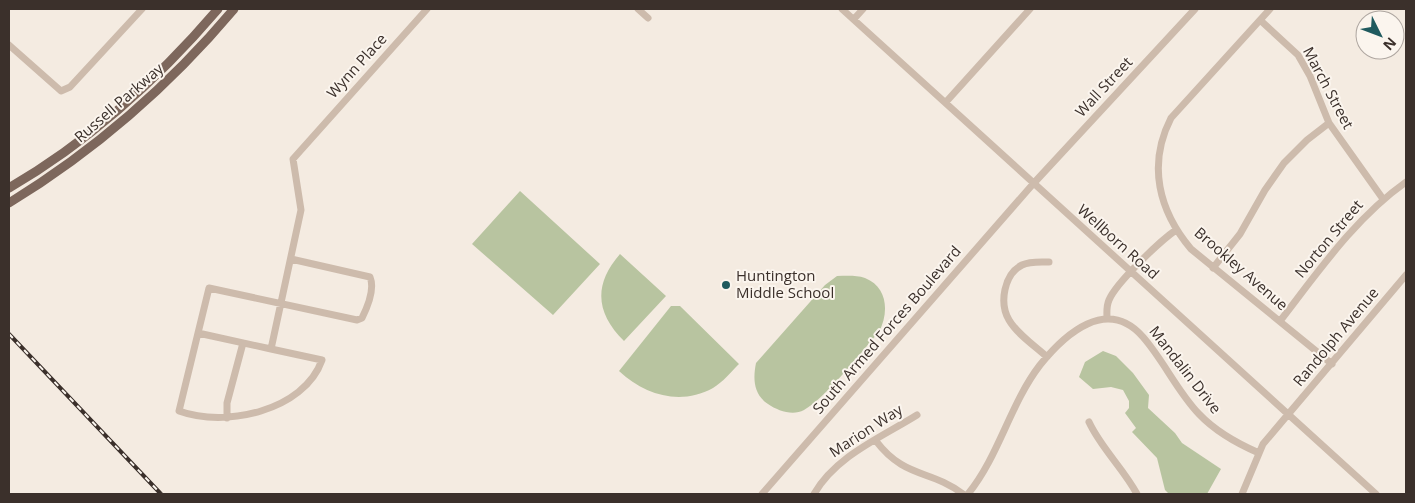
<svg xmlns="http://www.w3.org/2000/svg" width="1415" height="503" viewBox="0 0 1415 503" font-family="'Open Sans',sans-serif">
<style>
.green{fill:#b8c4a0}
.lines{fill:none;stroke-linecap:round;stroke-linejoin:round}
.minor{stroke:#cdbbac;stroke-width:7}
.major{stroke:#7d675c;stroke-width:9}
.rail-casing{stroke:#3b302b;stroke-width:4}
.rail{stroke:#fbf5ee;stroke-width:2;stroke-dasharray:5.5;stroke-linecap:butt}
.poi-dot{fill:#1f5a5e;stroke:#fbf5ee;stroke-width:2}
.labels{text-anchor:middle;stroke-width:4;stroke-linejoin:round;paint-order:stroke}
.street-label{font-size:15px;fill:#3b302b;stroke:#fbf5ee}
.poi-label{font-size:15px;fill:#3b302b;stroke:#fbf5ee;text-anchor:start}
</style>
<rect width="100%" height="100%" fill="#f4ebe1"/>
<path class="green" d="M520,191L600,264L553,315L472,244Z
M620,254L666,296L624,341C596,313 593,285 620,254Z
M837,276C846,276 856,275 865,278C888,287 889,313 879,332C861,352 826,398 804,410C793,416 778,411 768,404C753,394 753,378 756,363L825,285Z
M671,306H680L739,364C731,372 723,382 713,388C680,406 645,395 619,371Z
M1103,351L1116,356L1133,373L1149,395L1148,408L1175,433L1182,443L1221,469L1207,494H1169L1165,490L1157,458L1132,432L1136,428L1125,413L1129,408V401L1123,390L1111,387L1093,389L1079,377L1085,362Z"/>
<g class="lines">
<path class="minor" d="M638,9L648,18
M842,9L1376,494
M1270,9L1171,118C1147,165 1159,211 1191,249L1332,364
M854,19L863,9
M1260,20L1298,55L1310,76L1329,123L1383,199
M9,45L61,91L70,87L142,9
M946,102L1030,9
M1213,268L1240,234L1265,190L1284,163L1307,140L1329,123
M1107,319C1107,312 1106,307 1109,300C1116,283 1160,241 1176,230
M1280,321C1318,272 1355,218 1406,182
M198,333L209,288L357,320L362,318C368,306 375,289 370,277L291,259
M271,349L322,360C304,411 225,428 179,411L198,333L271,349L301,210L293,159L427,9
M1047,357C1035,346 1017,334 1009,320C999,303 1004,274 1022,265C1030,261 1040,262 1049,262
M227,418V403L243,343
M1089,422C1101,448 1123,468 1137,494
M876,441C905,479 930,469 963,494
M762,494L1033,184L1195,9
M814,494C836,456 880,438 917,415
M968,494C999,456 1010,404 1040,365C1065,334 1107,296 1143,337C1164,361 1177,391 1199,414C1216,432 1236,443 1259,453
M1242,494L1263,444L1406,275"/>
<path class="major" d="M9,188C88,142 159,78 218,9
M9,203C94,151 170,85 234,9"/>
<defs>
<path id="rail" d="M9,334L161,494"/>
</defs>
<use href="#rail" class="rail-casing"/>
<use href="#rail" class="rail"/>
</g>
<circle class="poi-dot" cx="726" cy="285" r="5"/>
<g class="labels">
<g class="street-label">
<text transform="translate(357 66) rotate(-48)" y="5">Wynn Place</text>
<text transform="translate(1104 87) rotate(-47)" y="5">Wall Street</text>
<text transform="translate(1328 88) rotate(62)" y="5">March Street</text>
<text transform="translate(119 103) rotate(-41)" y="5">Russell Parkway</text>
<text transform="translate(1329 239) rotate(-50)" y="5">Norton Street</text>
<text transform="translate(1118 242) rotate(42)" y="5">Wellborn Road</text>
<text transform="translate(1241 269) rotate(41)" y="5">Brookley Avenue</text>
<text transform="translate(887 330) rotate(-49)" y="5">South Armed Forces Boulevard</text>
<text transform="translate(1336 337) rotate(-50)" y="5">Randolph Avenue</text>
<text transform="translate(1185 370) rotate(52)" y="5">Mandalin Drive</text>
<text transform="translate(866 431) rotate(-33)" y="5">Marion Way</text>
</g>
<g class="poi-label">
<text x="736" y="281">Huntington<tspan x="736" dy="17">Middle School</tspan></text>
</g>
</g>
<rect width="1415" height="503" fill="none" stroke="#3b302b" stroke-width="20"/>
<g transform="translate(1380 35) rotate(132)"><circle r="24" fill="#fbf5ee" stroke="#aea6a0"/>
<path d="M0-4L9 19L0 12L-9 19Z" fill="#1f5a5e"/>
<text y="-8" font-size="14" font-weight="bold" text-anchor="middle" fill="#3b302b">N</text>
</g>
</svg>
